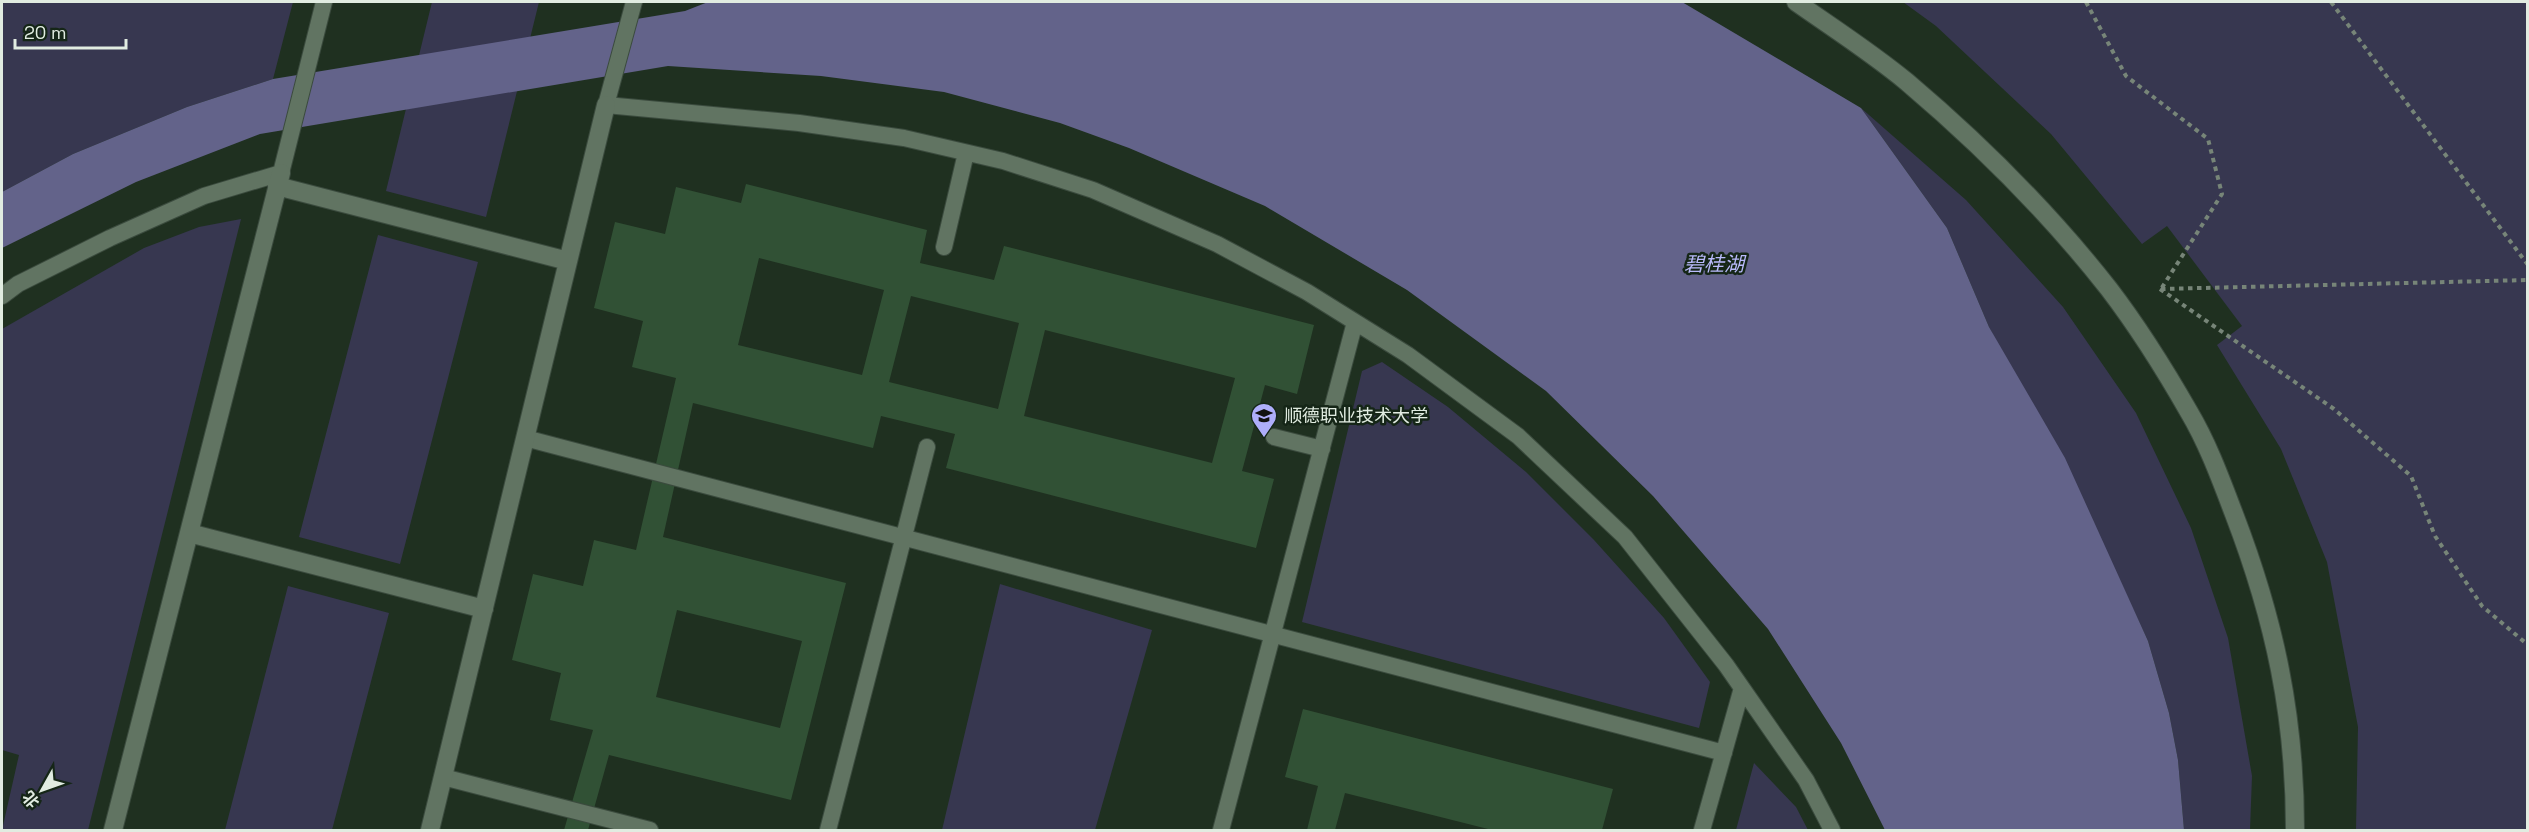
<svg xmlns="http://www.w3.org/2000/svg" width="2529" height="832" viewBox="0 0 2529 832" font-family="'Space Grotesk','Noto Sans SC',sans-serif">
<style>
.green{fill:#373750}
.water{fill:#63638a}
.building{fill:#315135;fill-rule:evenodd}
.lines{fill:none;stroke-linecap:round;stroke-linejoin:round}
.lane-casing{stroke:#3b4b3e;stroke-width:18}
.street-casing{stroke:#3b4b3e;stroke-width:20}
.path{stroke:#778578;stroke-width:4;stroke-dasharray:4.5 4.5;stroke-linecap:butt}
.lane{stroke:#617462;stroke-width:16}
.street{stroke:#617462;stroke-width:18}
.labels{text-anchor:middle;stroke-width:5;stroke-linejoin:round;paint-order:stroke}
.poi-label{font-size:18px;fill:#e1ece1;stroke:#152617;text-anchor:start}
.water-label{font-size:20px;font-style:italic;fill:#b9bafa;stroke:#152617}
</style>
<rect width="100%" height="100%" fill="#1f3020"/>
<path class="green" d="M2,2H293L273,79L187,107L73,154L2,192Z
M432,2H539L486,217L386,191Z
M1903,2H2527V830H2356L2358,727L2327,562L2281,449L2217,345L2242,326L2167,226L2142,244L2051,134L1936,26Z
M1861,108L1966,200L2063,307L2136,413L2191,528L2228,638L2252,776L2250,830H2184L2178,760L2169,713L2148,641L2107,553L1989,327L1947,228Z
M241,219L88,830H2L19,755L2,750V329L144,248L199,227Z
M378,235L478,262L400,564L299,537Z
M1382,362L1448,407L1526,472L1594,540L1664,618L1710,682L1699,728L1302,622L1362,371Z
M1000,584L1152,630L1095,830H942Z
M288,586L389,613L332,830H225Z
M1754,763L1796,807L1808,830H1736Z"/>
<path class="water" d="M708,2H1682L1861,108L1947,228L1989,327L2065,458L2148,641L2169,713L2178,760L2184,830H1885L1841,743L1768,629L1653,496L1546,391L1407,290L1265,206L1129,148L1060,123L944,92L821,76L668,66L260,134L136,182L2,248V192L73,154L187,107L273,79L685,11Z"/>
<path class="building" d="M746,184L927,230L920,263L994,280L1004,246L1314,325L1297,394L1265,385L1242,471L1274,479L1256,548L946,468L955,434L881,416L873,448L693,403L663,537L846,583L791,800L609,755L588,830H564L593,730L550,720L561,673L512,660L533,574L583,586L594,540L636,550L676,378L632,367L643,321L594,308L615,222L665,234L676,187L741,203ZM759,258L884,290L862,375L738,345ZM911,296L1019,323L998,409L889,382ZM1045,330L1235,378L1212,463L1024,416ZM677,610L802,641L780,728L656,697Z
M1303,709L1613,789L1602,830H1492L1345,793L1335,830H1307L1318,786L1285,777Z"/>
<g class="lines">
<defs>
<path id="lane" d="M634,2L606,105L799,123L904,138L1003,161L1093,190L1217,244L1307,292L1408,355L1518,436L1625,537L1726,665L1806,780L1832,830
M944,247L966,153
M2,296L18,284L110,238L204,196L281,173L324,2
M1274,437L1322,449
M525,438L1724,753
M443,777L650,830
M828,830L927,447
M1221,830L1355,322
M1702,830L1742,688"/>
<path id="street" d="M1796,2C1833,28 1872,53 1907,82C1979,143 2051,215 2109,289C2138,327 2165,370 2189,412C2208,444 2221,480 2234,514C2275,621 2295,716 2295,830
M277,186L568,261
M189,533L484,609
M113,830L281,173
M430,830L606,105"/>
</defs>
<use href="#lane" class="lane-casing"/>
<use href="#street" class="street-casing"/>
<path class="path" d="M2086,2L2126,76L2208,139L2222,194L2161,289
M2331,2L2528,265
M2160,289L2334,409L2411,476L2435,536L2482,606L2528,645
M2161,289L2528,280"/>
<use href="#lane" class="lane"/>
<use href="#street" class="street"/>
</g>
<defs>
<symbol id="university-pin" viewBox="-11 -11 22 30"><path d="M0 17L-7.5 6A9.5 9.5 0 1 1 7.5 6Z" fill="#aeaefa" stroke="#152617"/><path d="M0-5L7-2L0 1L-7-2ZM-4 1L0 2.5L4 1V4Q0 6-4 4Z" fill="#111"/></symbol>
</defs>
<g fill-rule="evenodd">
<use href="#university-pin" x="1249" y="401" width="30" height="40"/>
</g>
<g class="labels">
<g class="poi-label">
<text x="1284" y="422">顺德职业技术大学</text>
</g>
<g class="water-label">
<text x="1714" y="271">碧桂湖</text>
</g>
</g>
<rect width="2529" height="832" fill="none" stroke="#e1ece1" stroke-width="6"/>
<g transform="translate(42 790) rotate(230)" stroke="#152617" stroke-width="4.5" paint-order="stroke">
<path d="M0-4.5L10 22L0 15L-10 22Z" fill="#e1ece1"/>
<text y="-9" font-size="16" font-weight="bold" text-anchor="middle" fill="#e1ece1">北</text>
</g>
<path d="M15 39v9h111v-9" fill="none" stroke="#e1ece1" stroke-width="3"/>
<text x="24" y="39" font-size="18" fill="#e1ece1" stroke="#152617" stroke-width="4.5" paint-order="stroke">20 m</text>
</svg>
